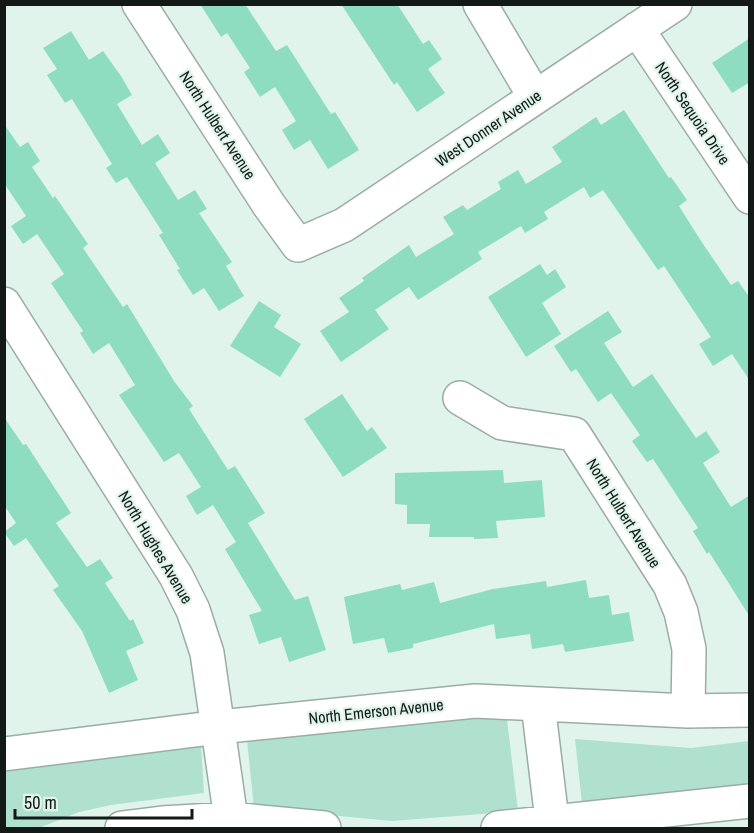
<svg xmlns="http://www.w3.org/2000/svg" width="754" height="833" viewBox="0 0 754 833" font-family="'Archivo Narrow',sans-serif">
<style>
.green{fill:#b0e0ce}
.building{fill:#8fddc1}
.lines{fill:none;stroke-linecap:round;stroke-linejoin:round}
.minor-casing{stroke:#9aada5;stroke-width:36}
.minor{stroke:#fff;stroke-width:33}
.labels{text-anchor:middle;stroke-width:4.5;stroke-linejoin:round;paint-order:stroke}
.street-label{font-size:16px;fill:#121917;stroke:#e0f4ec}
</style>
<rect width="100%" height="100%" fill="#e0f4ec"/>
<path class="green" d="M459,717L507,720L518,811L392,821L254,808L247,740Z
M575,739L691,748L749,741V787L582,803Z
M201,745L204,793L111,805L79,812L39,828H5L4,770Z"/>
<path class="building" d="M200,4H245L276,51L287,45L331,114L335,112L359,150L328,169L310,140L294,150L282,130L296,121L275,87L260,97L244,72L250,68L227,33L221,37Z
M341,4H397L423,44L429,40L442,59L428,69L445,93L417,112L397,82L394,85Z
M71,31L89,60L103,51L121,76L132,95L117,104L142,145L158,134L170,153L155,163L178,200L195,190L207,209L199,213L232,262L226,266L244,296L219,311L204,288L193,295L177,270L180,269L159,235L163,233L127,177L116,183L106,168L112,164L72,99L65,103L47,75L57,69L43,48Z
M750,38V82L732,93L712,63Z
M624,110L669,178L671,177L687,200L679,206L701,241L731,285L738,281L750,298V381L732,354L713,366L699,344L711,337L664,266L658,270L603,190L590,198L584,187L544,212L548,219L525,233L521,226L478,252L482,259L418,300L409,287L375,310L389,329L341,362L320,331L349,312L339,298L364,281L362,278L409,245L416,257L454,234L443,217L463,205L467,210L501,189L498,182L518,170L526,184L562,162L552,147L596,117L601,125Z
M4,124L20,147L28,142L40,161L32,167L53,198L55,196L88,244L83,248L123,307L127,304L174,381L193,406L189,409L228,470L235,466L265,513L248,523L295,600L308,596L326,650L289,662L281,637L259,644L249,615L262,611L225,549L236,542L213,505L197,515L186,496L201,487L179,453L164,462L119,395L135,385L109,343L93,354L80,333L83,331L51,283L64,274L37,234L23,244L11,226L26,216L4,183Z
M540,264L547,275L555,269L566,287L542,303L561,334L526,357L488,297Z
M259,301L281,315L274,327L301,344L280,377L230,346Z
M608,311L622,332L604,343L633,387L652,374L696,438L706,431L720,452L703,463L731,507L750,495V617L709,552L707,554L693,531L698,528L653,459L647,462L632,441L640,435L611,393L598,402L576,369L571,372L554,346Z
M342,394L367,431L372,427L387,448L343,477L304,419Z
M4,417L23,445L26,444L71,513L56,523L87,567L100,559L113,578L105,583L130,621L133,619L144,643L126,651L138,680L109,693L82,631L53,590L59,586L26,538L14,546L4,532L16,523L4,505Z
M503,470L504,483L542,480L545,517L496,521L498,538L474,539V537H429L430,524H407V505L395,504V473Z
M586,580L589,598L609,595L612,615L629,612L634,641L565,652L563,644L532,649L530,634L496,639L494,624L413,644V648L388,653L384,638L353,644L344,597L400,584L402,590L434,582L440,603L493,589L546,581L547,587Z"/>
<g class="lines">
<defs>
<path id="minor" d="M139,4L269,205L298,245L344,225L675,4
M480,4L535,97
M637,29L750,197
M4,304L176,576L193,610L207,653L231,819
M460,398L502,423L574,434L670,585L681,612L689,649L688,711
M538,704L553,828
M4,754L219,727L475,701L688,711L750,710
M122,828L162,823L231,819L324,828
M498,828L750,801"/>
</defs>
<use href="#minor" class="minor-casing"/>
<use href="#minor" class="minor"/>
</g>
<g class="labels">
<g class="street-label">
<text transform="translate(693 113) rotate(56)" y="6">North Sequoia Drive</text>
<text transform="translate(218 125) rotate(57)" y="6">North Hulbert Avenue</text>
<text transform="translate(488 128) rotate(-34)" y="6">West Donner Avenue</text>
<text transform="translate(624 513) rotate(58)" y="6">North Hulbert Avenue</text>
<text transform="translate(156 547) rotate(59)" y="6">North Hughes Avenue</text>
<text transform="translate(376 711) rotate(-6)" y="6">North Emerson Avenue</text>
</g>
</g>
<rect width="754" height="833" fill="none" stroke="#121917" stroke-width="12"/>
<path d="M15 809v9h177v-9" fill="none" stroke="#121917" stroke-width="3"/>
<text x="24" y="809" font-size="18" fill="#121917" stroke="#e0f4ec" stroke-width="4.5" paint-order="stroke">50 m</text>
</svg>
